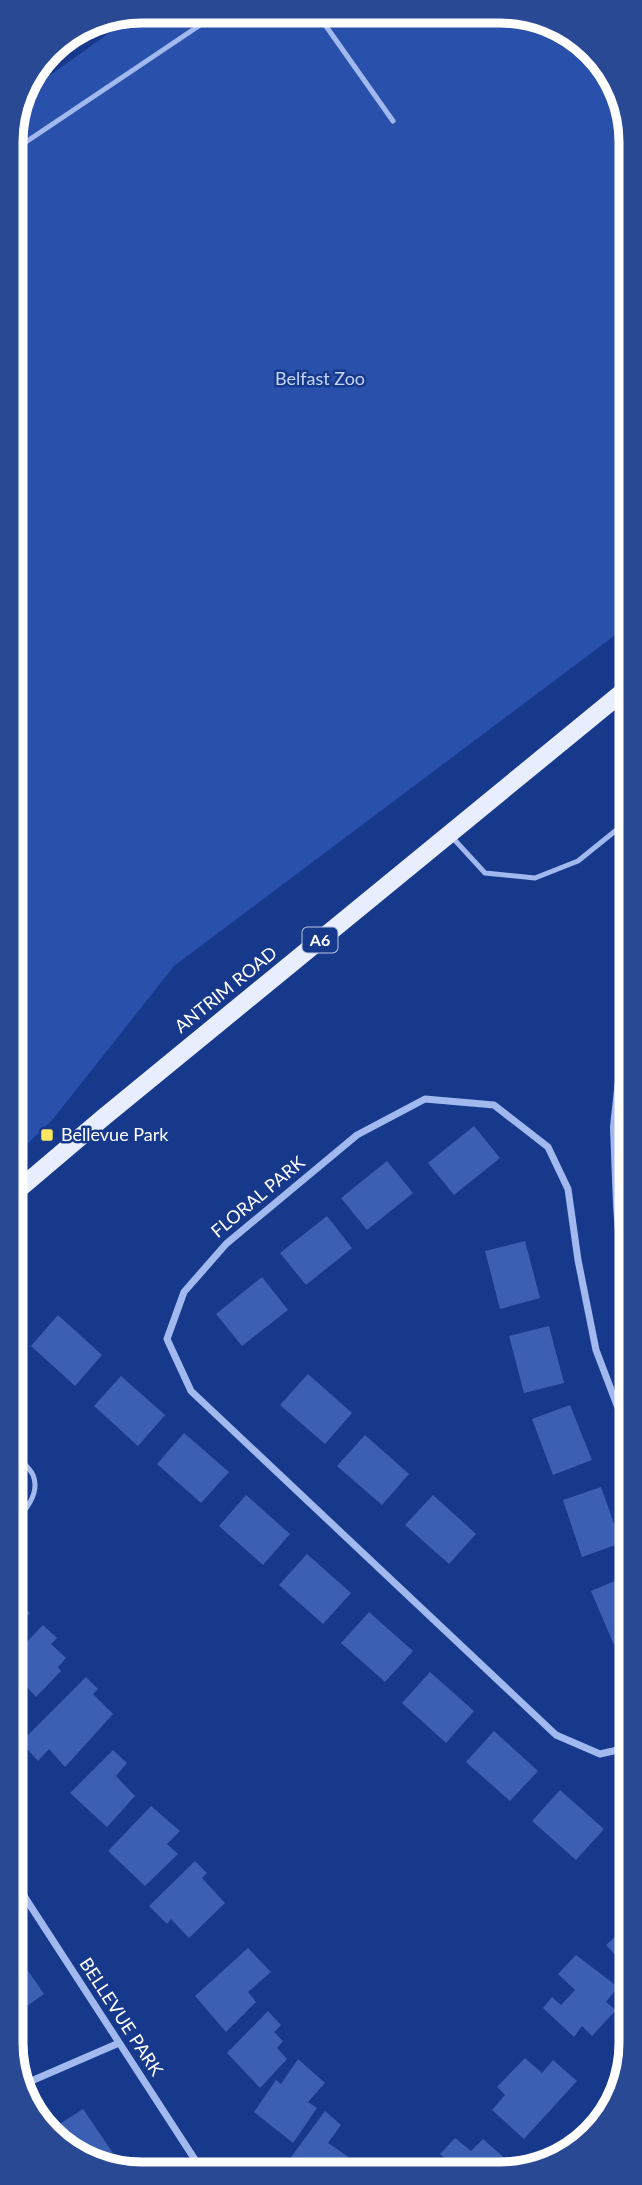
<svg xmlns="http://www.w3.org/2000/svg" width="642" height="2185" viewBox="0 0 642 2185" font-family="Lato,sans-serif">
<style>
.green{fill:#2951ab}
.building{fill:#3b5fb3}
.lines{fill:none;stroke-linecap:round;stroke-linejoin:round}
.service{stroke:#a1b9ef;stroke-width:5}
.minor{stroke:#a1b9ef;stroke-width:7}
.tertiary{stroke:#a1b9ef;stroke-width:12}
.primary{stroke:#e9eeff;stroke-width:18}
.poi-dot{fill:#ffe85f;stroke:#17398c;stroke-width:2.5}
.labels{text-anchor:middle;stroke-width:5;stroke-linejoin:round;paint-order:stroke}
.shield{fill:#17398c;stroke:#b9c4dc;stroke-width:2}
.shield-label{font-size:16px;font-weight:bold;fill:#fff}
.park-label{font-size:18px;fill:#c7d7fb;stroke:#17398c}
.street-label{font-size:18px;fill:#fff;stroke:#17398c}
.poi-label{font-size:18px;fill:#fff;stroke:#17398c;text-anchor:start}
.rim{fill:none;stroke:#fff;stroke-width:9}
</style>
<rect width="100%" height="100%" fill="#17398c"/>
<path class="green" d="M140,11L526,13L593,49L629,117L630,624L174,966L53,1119L12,1159L11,134L32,88Z"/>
<path class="building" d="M474,1126L500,1158L454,1195L428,1163Z
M387,1161L413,1193L367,1230L341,1198Z
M327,1216L352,1248L306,1285L280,1253Z
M525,1241L540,1298L500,1309L485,1251Z
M262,1277L288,1310L242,1346L216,1314Z
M58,1315L102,1355L75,1386L31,1346Z
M549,1326L564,1383L524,1393L509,1336Z
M308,1374L352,1413L325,1444L280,1405Z
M121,1376L165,1415L138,1446L94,1406Z
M570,1405L592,1460L553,1475L532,1419Z
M184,1433L229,1472L201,1503L157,1464Z
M365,1435L409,1474L382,1505L337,1466Z
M601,1487L621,1543L582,1557L563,1500Z
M246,1495L290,1534L263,1565L219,1526Z
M433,1495L476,1534L449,1564L405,1525Z
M307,1554L351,1593L323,1624L279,1585Z
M629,1575L631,1638L614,1645L591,1591Z
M12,1595L30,1613L12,1632Z
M369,1612L413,1651L385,1682L341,1643Z
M43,1625L57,1638L51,1644L66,1658L58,1667L61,1671L36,1697L26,1686L15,1697L13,1694L12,1657Z
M430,1672L474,1711L446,1743L402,1703Z
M86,1677L98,1689L93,1694L113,1714L65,1767L49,1749L38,1761L21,1742Z
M494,1731L538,1771L510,1801L466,1762Z
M113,1750L127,1763L116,1776L135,1796L107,1827L70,1793Z
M560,1790L604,1829L576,1860L532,1821Z
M151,1806L180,1831L167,1844L178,1854L145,1886L108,1851Z
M195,1861L207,1873L202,1878L225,1903L189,1938L171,1919L167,1924L149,1906Z
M630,1882L631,1884V1907L619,1895Z
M616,1936L626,1946L631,1942V1972L606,1945Z
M248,1948L271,1972L248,1992L256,2002L226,2032L195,1996Z
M13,1949L44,1994L13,2016Z
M576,1955L618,1987L606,2002L616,2010L592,2036L582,2026L574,2037L543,2008L552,1997L561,2005L575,1990L558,1974Z
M268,2011L281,2025L274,2032L283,2041L277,2048L287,2059L260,2088L227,2053Z
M525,2058L542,2073L553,2060L577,2081L524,2139L492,2110L505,2095L497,2087Z
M298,2059L325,2083L308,2102L317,2108L293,2143L254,2112L276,2080L281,2084Z
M83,2109L113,2153L99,2163L49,2136L47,2132Z
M325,2111L341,2125L328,2143L350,2158L341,2172H288L283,2168Z
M455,2138L471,2151L483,2139L516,2168L513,2172H454L457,2169L440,2154Z"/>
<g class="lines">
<path class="service" d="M316,12L393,121
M11,152L221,11
M451,836L485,873L535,878L578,861L630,819
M12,1525C24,1512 41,1494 33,1475C30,1468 20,1460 15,1454"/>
<path class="minor" d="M631,1442L596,1350L578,1260L568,1189L548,1147L494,1105L425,1099L357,1135L226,1244L184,1292L167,1339L191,1391L556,1735L600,1754L631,1747
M13,1879L203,2172
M22,2085L119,2043"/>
<path class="tertiary" d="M630,1017L627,1025L616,1127L619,1205L624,1273L630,1294"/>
<path class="primary" d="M12,1195L104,1117L630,686"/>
</g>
<rect class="poi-dot" x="40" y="1128" width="14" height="14" rx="3.5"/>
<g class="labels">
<rect class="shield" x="302.5" y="927.5" width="35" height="25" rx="5"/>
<g class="shield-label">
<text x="320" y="946">A6</text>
</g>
<g class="park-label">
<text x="320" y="385">Belfast Zoo</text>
</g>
<g class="street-label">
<text transform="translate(226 990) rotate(-39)" y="6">ANTRIM ROAD</text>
<text transform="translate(258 1197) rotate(-40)" y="6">FLORAL PARK</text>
<text transform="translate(121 2017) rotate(57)" y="6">BELLEVUE PARK</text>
</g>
<g class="poi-label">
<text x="61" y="1141">Bellevue Park</text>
</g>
</g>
<path d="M0 0H642V2185H0ZM142 23H500A119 119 0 0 1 619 142V2043A119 119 0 0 1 500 2162H142A119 119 0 0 1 23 2043V142A119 119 0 0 1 142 23Z" fill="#2a4995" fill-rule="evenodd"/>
<path class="rim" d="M142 23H500A119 119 0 0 1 619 142V2043A119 119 0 0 1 500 2162H142A119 119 0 0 1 23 2043V142A119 119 0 0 1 142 23Z"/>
</svg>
